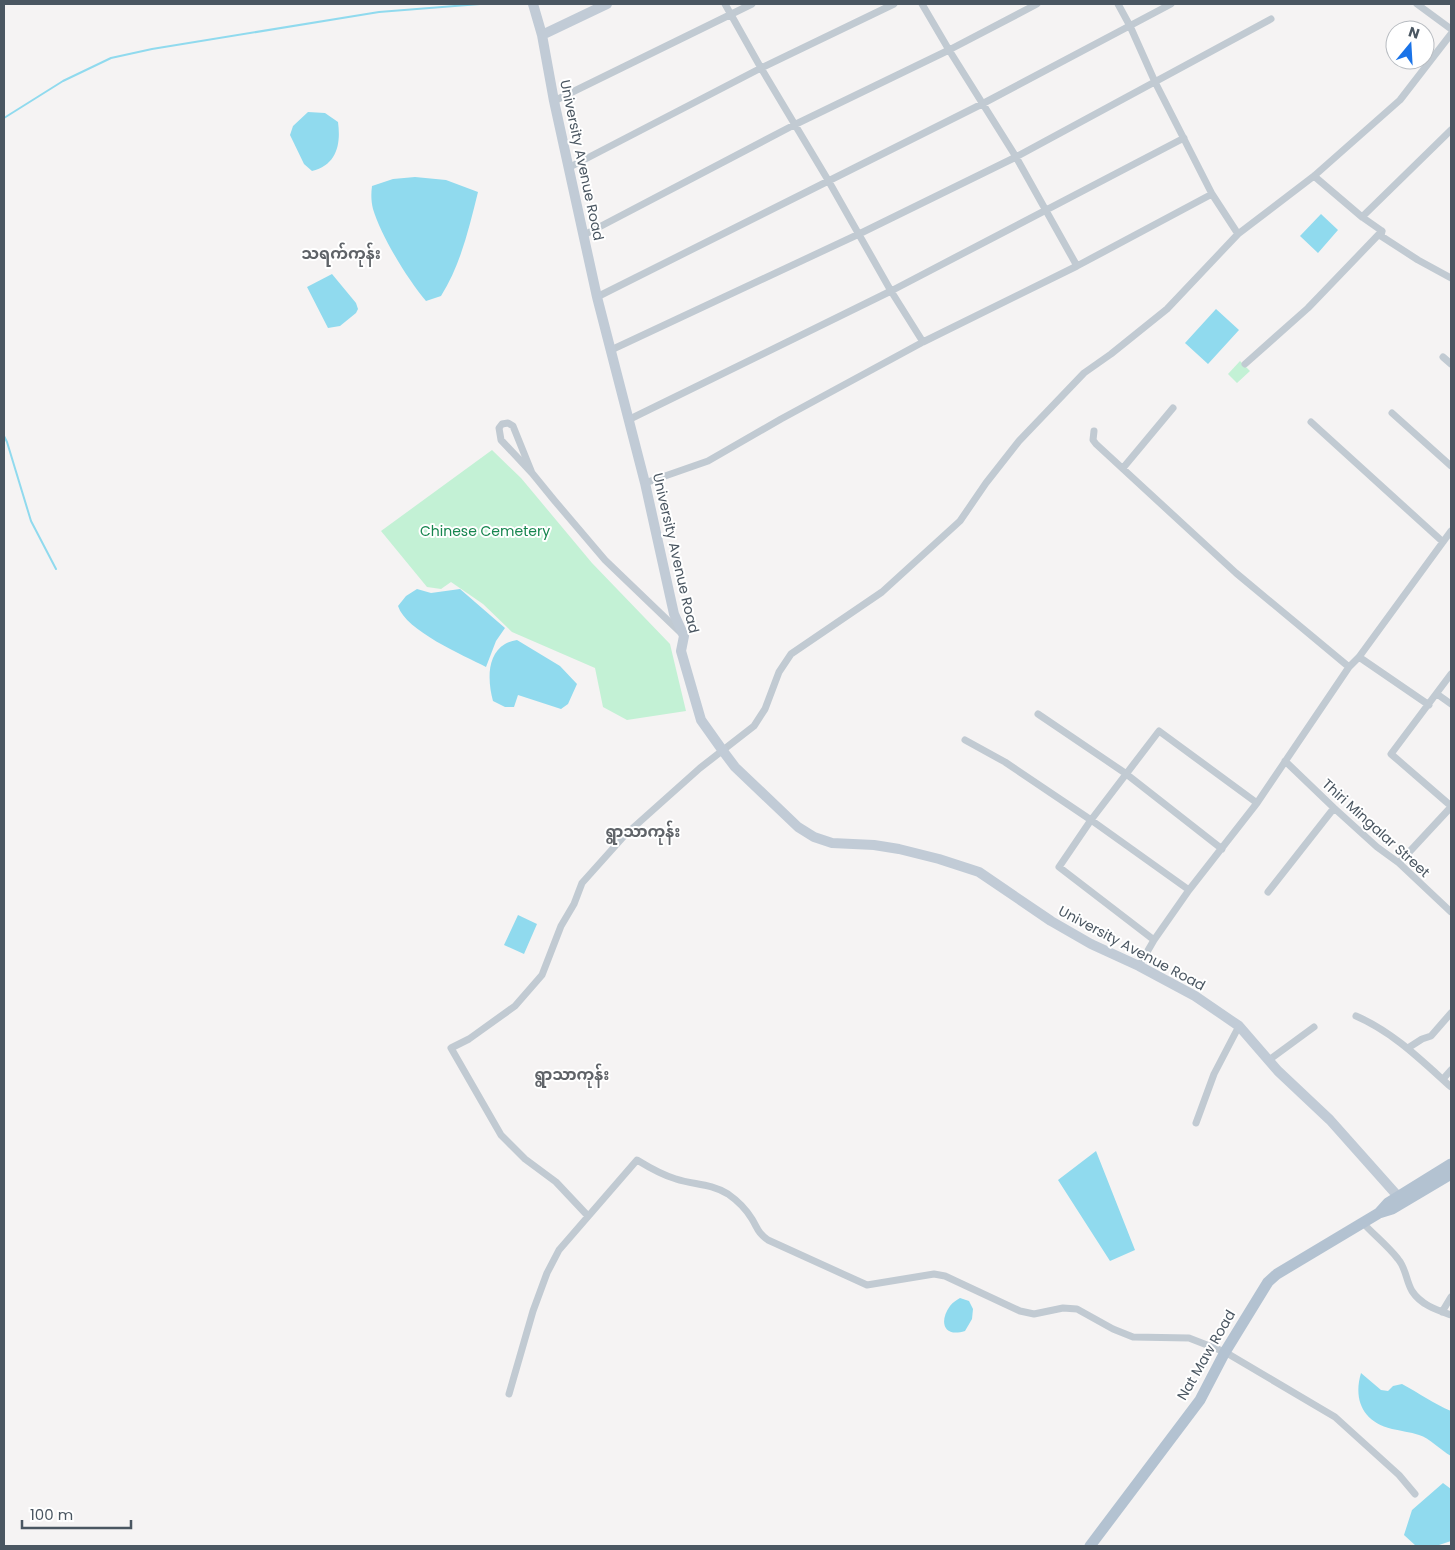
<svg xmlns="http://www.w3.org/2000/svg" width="1455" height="1550" viewBox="0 0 1455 1550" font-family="Poppins,'Noto Sans Myanmar',sans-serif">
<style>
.green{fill:#c3f1d5}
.water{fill:#90daee}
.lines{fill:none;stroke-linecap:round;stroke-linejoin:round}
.stream{stroke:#90daee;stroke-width:2}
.street{stroke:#c1cad2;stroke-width:7}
.secondary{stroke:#c1cbd6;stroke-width:10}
.primary{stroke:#b3c2d1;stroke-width:11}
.labels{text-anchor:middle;stroke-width:4;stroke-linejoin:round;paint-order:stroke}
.street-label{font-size:14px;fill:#4a5661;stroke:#fff}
.park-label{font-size:14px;fill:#17864f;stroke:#fff}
.quarter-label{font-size:16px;font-weight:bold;fill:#5f6368;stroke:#fff}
</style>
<rect width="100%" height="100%" fill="#f5f3f3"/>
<path class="green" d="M1240,361L1250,371L1237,383L1228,374Z
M492,450L521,478L592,563L670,644L686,711L627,720L603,707L595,668L512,632L483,604L451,582L441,589L427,587L381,531Z"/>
<path class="water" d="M308,112L325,113L338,122C341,144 337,165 312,171L304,164L290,135L293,126Z
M415,177L446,180L478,192C469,228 461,264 441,296L426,301C408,280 381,236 373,209C371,201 371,194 372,186L393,179Z
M1321,214L1338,230L1318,253L1300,236Z
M332,274L356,303L358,309L356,313L340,326L328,328L307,287Z
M1216,309L1239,330L1208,364L1185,343Z
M417,589L431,593L460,589L505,628L496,641L486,667C463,655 406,631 398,606L406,596Z
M517,640L560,666L577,684L568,704L561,709L518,695L514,707H505L493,701C488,683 486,655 505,644C508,642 513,641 517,640Z
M518,915L537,924L524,954L504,945Z
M1096,1151L1135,1250L1110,1261L1058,1180Z
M960,1298L969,1301L973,1309L972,1319L965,1331C943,1338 939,1321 950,1306C953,1302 957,1300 960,1298Z
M1361,1373L1381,1390L1388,1391L1393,1386L1402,1384C1419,1393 1434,1404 1451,1411V1456C1440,1450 1430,1438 1419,1435C1410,1432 1401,1431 1392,1429C1363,1422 1353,1400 1361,1373Z
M1443,1483L1451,1489V1541L1436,1546H1416L1404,1535L1412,1510Z"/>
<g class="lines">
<path class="stream" d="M4,118L63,81L111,58L152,49L379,12L480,4
M4,436L7,442L31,521L56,569"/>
<path class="street" d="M725,4L761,68L828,180L891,291L923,342
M922,4L949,50L1016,157L1077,266
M1118,4L1130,26L1155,82L1212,194L1238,234
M1417,4L1451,29
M554,101L752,4
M570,167L761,68L894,4
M1314,176L1362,217L1382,231L1381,236L1418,260L1451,278
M1362,217L1451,130
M584,235L794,125L949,50L1037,4
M597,297L982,104L1171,4
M611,350L859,234L1016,157L1271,19
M1443,357L1451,364
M1245,364L1308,308L1382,231
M1392,413L1451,466
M628,420L891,291L1184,138
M1311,422L1443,542
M1094,431L1093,440L1096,444L1236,573L1349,667
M1123,468L1173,408
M532,473L501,440L499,428L502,424L508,423L513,426L532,473L554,500L605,560L680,632
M645,483L708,461L781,419L923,342L1077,266L1212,194
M1359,657L1429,705
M1451,674L1391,754L1451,806
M1437,694L1451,704
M1038,714L1125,773L1222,849
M965,740L1005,762L1091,820L1189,890
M1285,761L1334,808L1377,847L1399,863L1451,912
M1399,863L1451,807
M1268,892L1334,808
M1154,940L1059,867L1091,820L1159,731L1257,803
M1139,966L1154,940L1189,890L1257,803L1349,667L1359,657L1451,531
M1356,1016C1393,1032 1421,1060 1451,1087
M1408,1048L1422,1039L1431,1036L1451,1013
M1269,1060L1314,1027
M1443,1079L1451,1070
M1196,1123L1214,1074L1239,1026
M588,1216L556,1182L525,1159L501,1135L451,1048L469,1039L515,1006L542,975L561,926L574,904L582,883L625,835L700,768L754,726L765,709L779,672L791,654L882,592L960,521L986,483L1019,441L1084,373L1111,354L1167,309L1238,234L1314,176L1400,100L1451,34
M1363,1223C1374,1235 1388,1246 1398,1259C1406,1268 1406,1281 1412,1291C1421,1305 1437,1310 1451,1315
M1442,1312L1451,1297
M509,1394L533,1311L547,1273L559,1250L637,1160C650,1168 662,1175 676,1179C694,1185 710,1183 728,1194C738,1201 746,1209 752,1219C758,1229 758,1233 768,1240L867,1285L934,1274L945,1276L1020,1311L1034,1314L1063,1308L1077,1309L1113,1329L1133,1337L1189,1338L1225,1352L1335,1417L1399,1475L1415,1494"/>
<path class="secondary" d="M533,4L542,35L554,101L597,297L645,483L674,614L684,636L681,651L701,720L723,751L735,767L798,827L814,837L832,843L874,845L899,849L939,859L979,872L1051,921L1091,944L1139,966L1195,996L1239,1026L1278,1071L1330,1120L1403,1202
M542,35L607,4"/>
<path class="primary" d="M1379,1213L1392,1209L1451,1174
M1090,1546L1200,1400L1225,1352L1268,1282L1277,1274L1379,1213L1388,1203L1451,1164"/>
</g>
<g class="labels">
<g class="street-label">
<text transform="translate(582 160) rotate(78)" y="5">University Avenue Road</text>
<text transform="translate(676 553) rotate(77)" y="5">University Avenue Road</text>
<text transform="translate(1376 828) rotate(42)" y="5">Thiri Mingalar Street</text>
<text transform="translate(1132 948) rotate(28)" y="5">University Avenue Road</text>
<text transform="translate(1206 1355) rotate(-60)" y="5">Nat Maw Road</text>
</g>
<g class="park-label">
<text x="485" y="536">Chinese Cemetery</text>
</g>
<g class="quarter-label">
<text x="341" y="259">သရက်ကုန်း</text>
<text x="643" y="837">ရွာသာကုန်း</text>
<text x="572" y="1080">ရွာသာကုန်း</text>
</g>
</g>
<rect width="1455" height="1550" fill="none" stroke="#4a5661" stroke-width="10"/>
<g transform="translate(1410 45) rotate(18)"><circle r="24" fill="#ffffff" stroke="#b7bbc0"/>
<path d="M0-4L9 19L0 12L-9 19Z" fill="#1a73e8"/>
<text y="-8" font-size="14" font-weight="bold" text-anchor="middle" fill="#4a5661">N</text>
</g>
<path d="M22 1520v8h109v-8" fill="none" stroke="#4a5661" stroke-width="2.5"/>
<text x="30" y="1520" font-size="15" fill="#4a5661" stroke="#ffffff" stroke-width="4" paint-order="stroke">100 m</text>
</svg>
